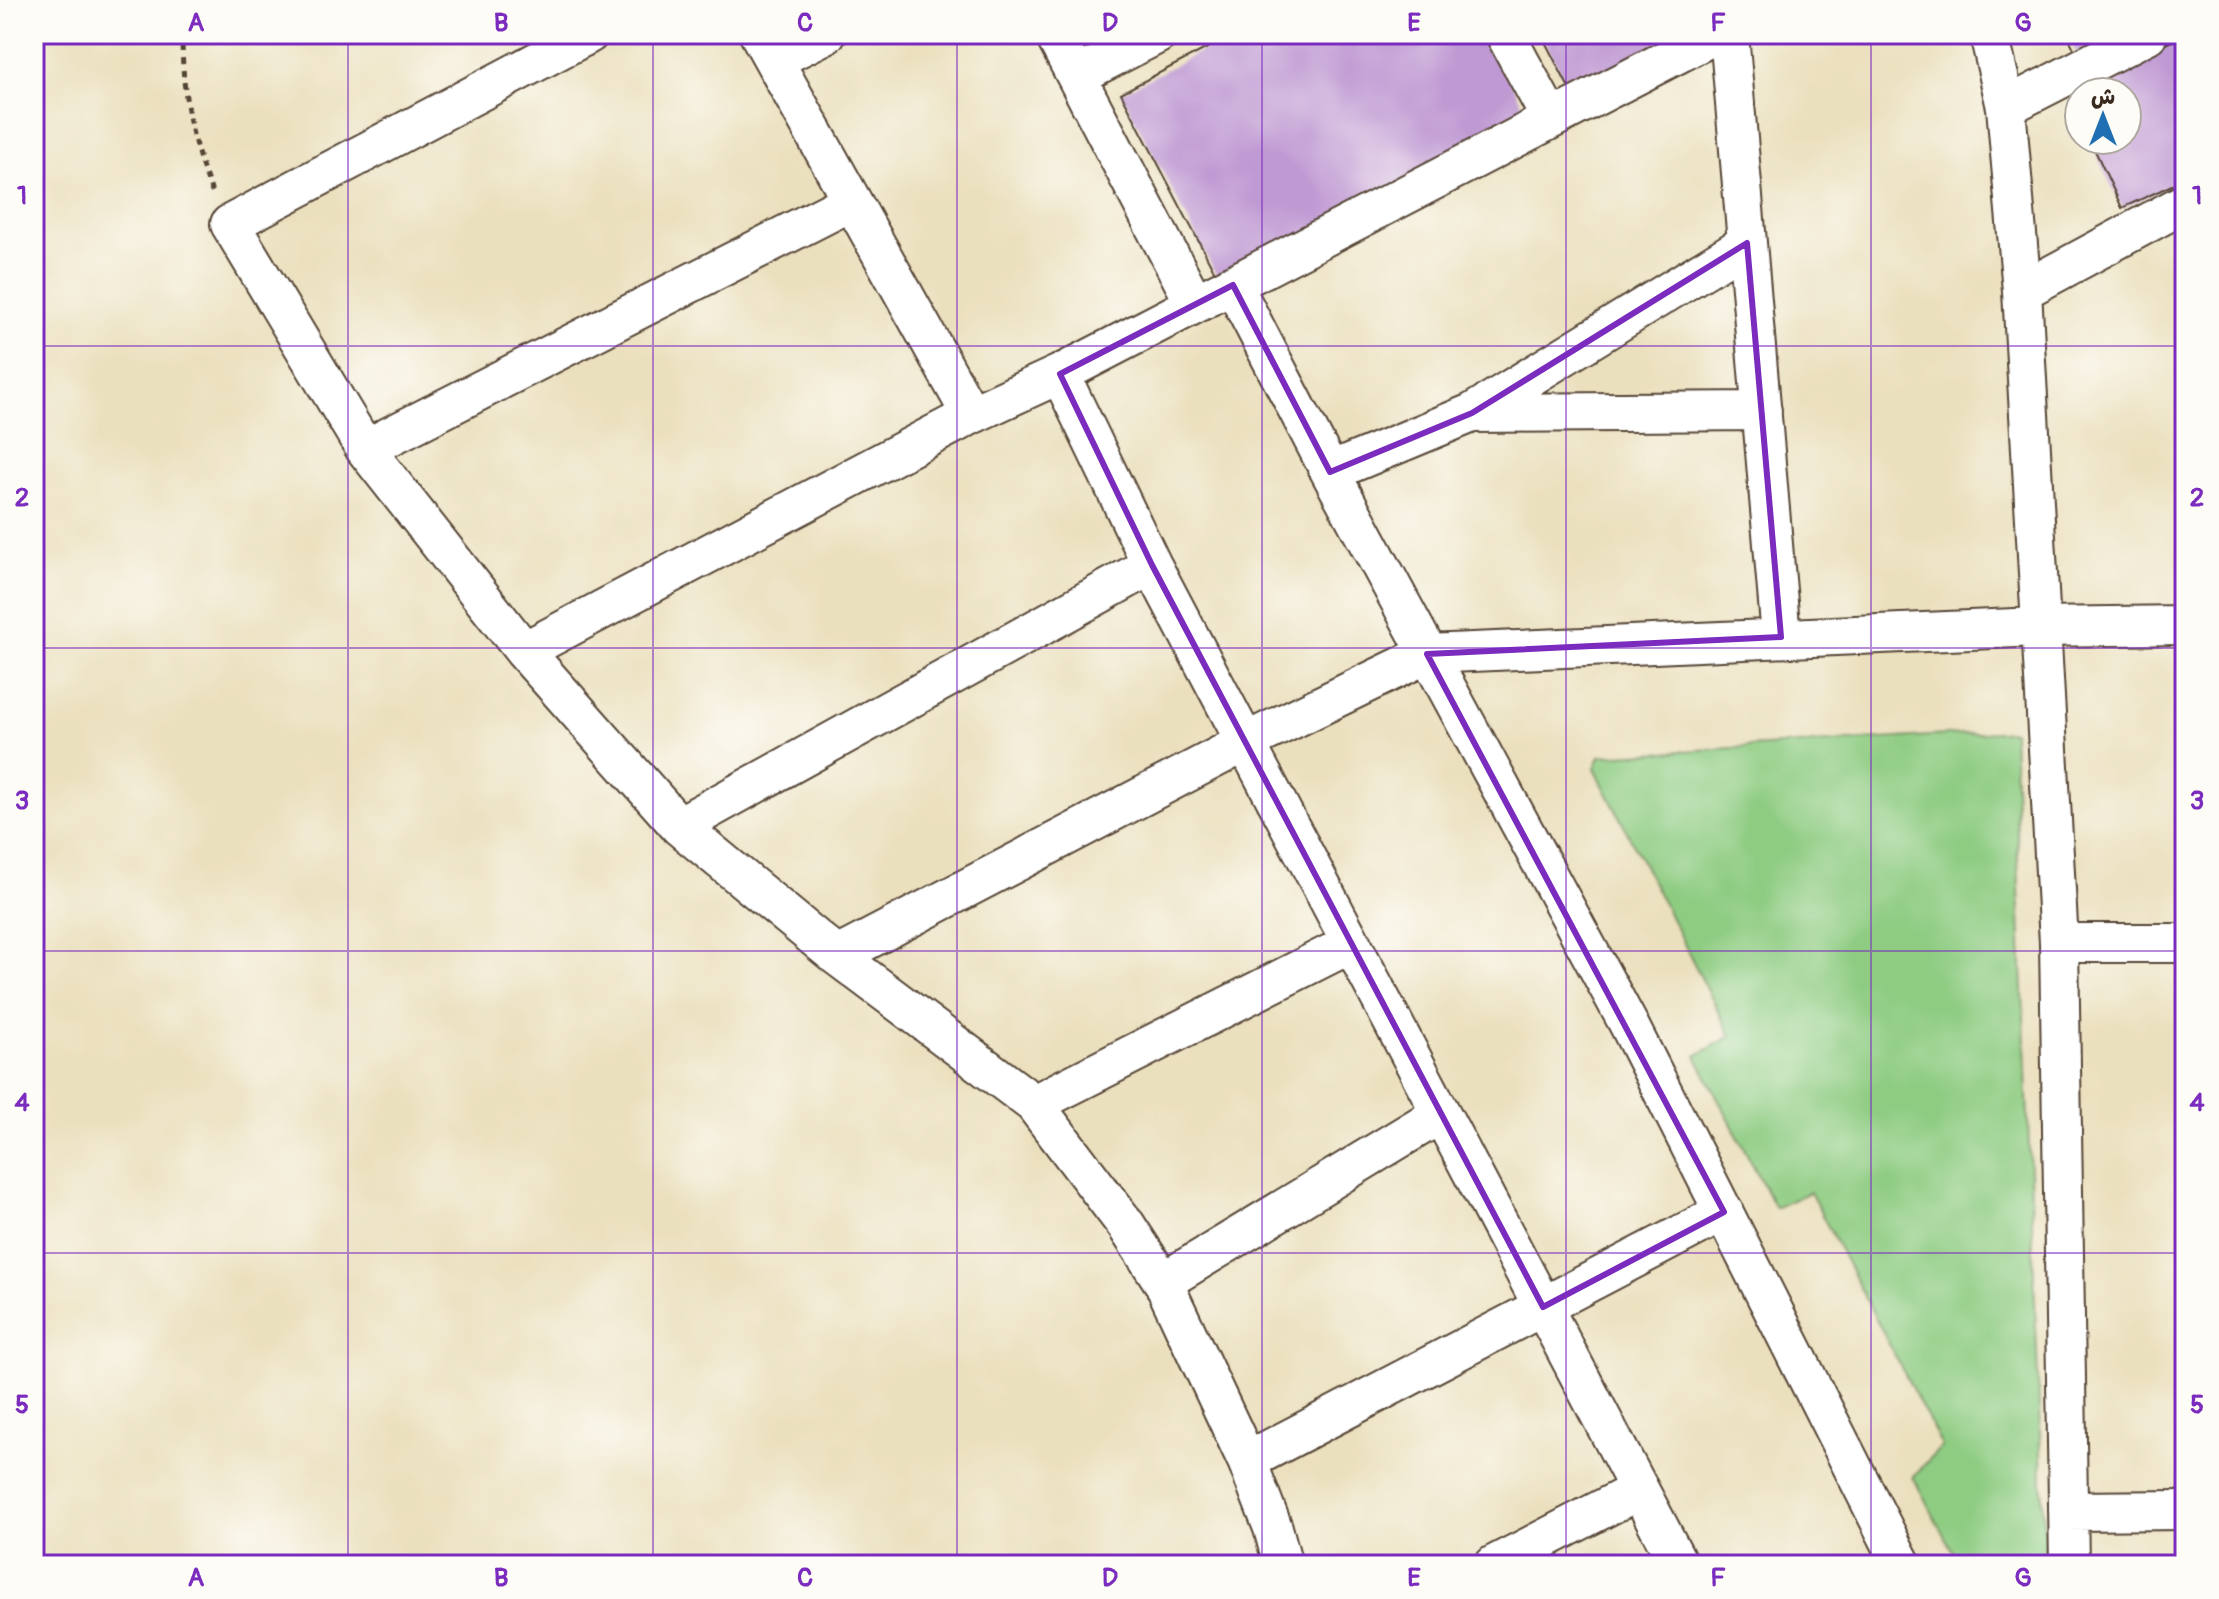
<svg xmlns="http://www.w3.org/2000/svg" width="2219" height="1599" viewBox="0 0 2219 1599" font-family="Pangolin,'Playpen Sans Arabic',sans-serif">
<style>
.green{fill:#8ecc82;stroke:#647b50;stroke-width:2}
.building{fill:#bf99d3}
.lines{fill:none;stroke-linecap:round;stroke-linejoin:round}
.minor-casing{stroke:#554536;stroke-width:42}
.path{stroke:#554536;stroke-width:5;stroke-dasharray:6 6;stroke-linecap:butt}
.minor{stroke:#fff;stroke-width:38}
.marked{fill:none;stroke:#7b2cbf;stroke-width:6;stroke-linejoin:round}
.grid{fill:none;stroke:#7b2cbf;stroke-width:2;stroke-opacity:0.55}
.neatline{fill:none;stroke:#7b2cbf;stroke-width:3}
.grid-label{font-size:26px;text-anchor:middle;font-weight:bold;fill:#7b2cbf}
</style>
<rect width="100%" height="100%" fill="#fdfcf7"/>
<filter id="ink" filterUnits="userSpaceOnUse"><feTurbulence type="fractalNoise" baseFrequency=".0125" numOctaves="2"/><feDisplacementMap in="SourceGraphic" scale="16" xChannelSelector="R" yChannelSelector="G"/><feConvolveMatrix kernelMatrix="1 2 1 2 8 2 1 2 1" color-interpolation-filters="sRGB"/></filter>
<filter id="wash" filterUnits="userSpaceOnUse"><feTurbulence type="fractalNoise" baseFrequency=".006" numOctaves="4" result="noise"/><feDisplacementMap in="SourceGraphic" scale="32" xChannelSelector="R" yChannelSelector="G"/><feGaussianBlur stdDeviation="1.8" result="paint"/><feColorMatrix in="noise" values="0 0 0 0 0 0 0 0 0 0 0 0 0 0 0 0 0 1.4 0 .05"/><feComposite in="paint" operator="in"/></filter>
<g filter="url(#wash)">
<rect width="100%" height="100%" fill="#ebe0be"/>
<path class="green" d="M2013,731L2045,1560L2043,1565H1960L1913,1477L1942,1446L1810,1192L1775,1208L1696,1056L1731,1036L1595,769L1600,756Z"/>
<g id="blocks">
<path class="building" d="M1234,34H1485L1532,122L1221,284L1121,93Z
M1541,34H1681L1571,92Z
M2067,34H2116L2076,53Z
M2185,35V179L2122,208L2090,140H2127V92H2079V115L2067,89Z"/>
</g>
</g>
<g filter="url(#ink)">
<use href="#blocks" fill-opacity="0" stroke="#554536" stroke-width="2"/>
<g class="lines">
<defs>
<path id="minor" d="M589,34L230,224L365,449L524,651L679,826L837,956L1246,742L1427,654L2038,627L2185,625
M759,34L971,415
M1054,34L1195,304
M1505,34L1551,119
M1729,34L1781,637
M1989,34L2006,107L2022,291L2059,943L2069,1565
M774,60L826,34
M1076,76L1158,34
M2006,107L2148,34
M1233,285L1330,472L1629,1025L1902,1565
M2022,291L2185,203
M1060,374L1152,565L1679,1565
M1472,413L1762,411
M365,449L850,202
M1330,472L1472,413L1747,243
M524,651L971,415L1060,374L1716,34
M679,826L1152,565
M2059,943H2185
M837,956L1034,1104L1126,1225L1163,1282L1247,1461L1273,1528L1283,1565
M1034,1104L1350,944
M1163,1282L1440,1114
M1247,1461L1724,1212
M2068,1511L2185,1510
M1494,1565L1639,1490"/>
</defs>
<use href="#minor" class="minor-casing"/>
<path class="path" d="M182,34C182,91 190,139 212,192"/>
<use href="#minor" class="minor"/>
</g>
</g>
<path class="marked" d="M1747,243L1781,637L1427,654L1724,1212L1543,1307L1152,565L1060,374L1233,285L1330,472L1472,413Z"/>
<path class="grid" d="M348,34V1565M653,34V1565M957,34V1565M1262,34V1565M1566,34V1565M1871,34V1565M34,346H2185M34,648H2185M34,951H2185M34,1253H2185"/>
<rect width="2219" height="1599" fill="none" stroke="#fdfcf7" stroke-width="88"/>
<g transform="translate(2103 116)"><circle r="38" fill="#fdfcf7" stroke="#afa8a0" stroke-width="2"/>
<path d="M0-6L14 30L0 20L-14 30Z" fill="#1f6fb2"/>
<text y="-12" font-size="22" font-weight="bold" text-anchor="middle" fill="#3b2a1e">ش</text>
</g>
<rect x="44" y="44" width="2131" height="1511" class="neatline"/>
<g class="grid-label">
<text x="196" y="31">A</text>
<text x="501" y="31">B</text>
<text x="805" y="31">C</text>
<text x="1110" y="31">D</text>
<text x="1414" y="31">E</text>
<text x="1718" y="31">F</text>
<text x="2023" y="31">G</text>
<text x="22" y="204">1</text>
<text x="2197" y="204">1</text>
<text x="22" y="506">2</text>
<text x="2197" y="506">2</text>
<text x="22" y="809">3</text>
<text x="2197" y="809">3</text>
<text x="22" y="1111">4</text>
<text x="2197" y="1111">4</text>
<text x="22" y="1413">5</text>
<text x="2197" y="1413">5</text>
<text x="196" y="1586">A</text>
<text x="501" y="1586">B</text>
<text x="805" y="1586">C</text>
<text x="1110" y="1586">D</text>
<text x="1414" y="1586">E</text>
<text x="1718" y="1586">F</text>
<text x="2023" y="1586">G</text>
</g>
</svg>
